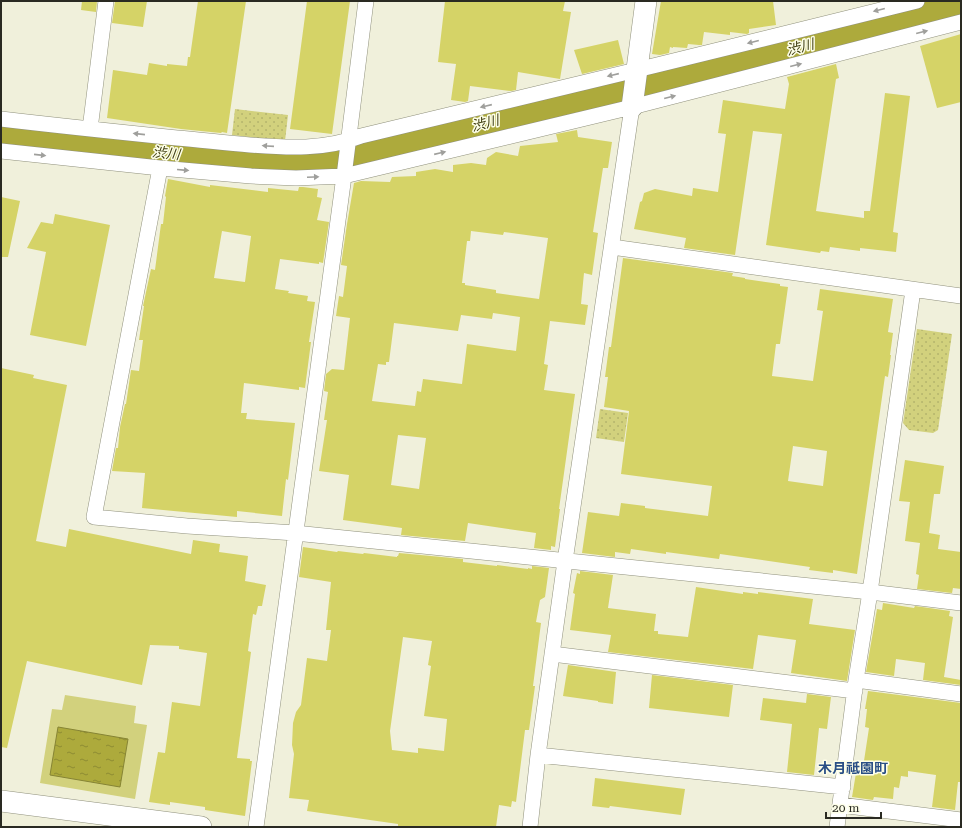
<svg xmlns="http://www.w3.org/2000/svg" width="962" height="828" viewBox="0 0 962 828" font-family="'Roboto Serif','Noto Sans JP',serif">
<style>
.green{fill:url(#green-dots)}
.pitch{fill:#d2d17d}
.water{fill:url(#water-ripples);stroke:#868434}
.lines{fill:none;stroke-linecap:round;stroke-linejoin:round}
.river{stroke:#adaa3c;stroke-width:33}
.building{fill:#d5d367;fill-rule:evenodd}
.street-casing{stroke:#90917d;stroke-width:16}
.secondary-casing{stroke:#90917d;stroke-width:22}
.street{stroke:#fff;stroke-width:15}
.secondary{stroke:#fff;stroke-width:21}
.oneway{fill:#9f9f9c}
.labels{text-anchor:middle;stroke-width:3;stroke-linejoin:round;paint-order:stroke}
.water-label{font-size:14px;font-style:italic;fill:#424114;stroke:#fdfee8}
.neighbourhood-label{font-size:14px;font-weight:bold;fill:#294e85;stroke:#fdfee8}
</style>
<defs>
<pattern id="green-dots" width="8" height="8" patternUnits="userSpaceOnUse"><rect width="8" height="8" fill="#d2d17d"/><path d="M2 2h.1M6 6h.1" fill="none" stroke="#b4b46c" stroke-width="1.8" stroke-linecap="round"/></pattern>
<pattern id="water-ripples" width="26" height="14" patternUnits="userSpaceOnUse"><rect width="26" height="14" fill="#adaa3c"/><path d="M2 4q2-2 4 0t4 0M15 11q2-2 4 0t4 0" fill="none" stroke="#8d8b32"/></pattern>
</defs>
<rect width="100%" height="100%" fill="#f0f0db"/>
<path class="green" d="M235,109L288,115L285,141L232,135Z
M917,329L952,334L938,430L933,433L909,430L903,423Z
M600,409L628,413L624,442L596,438Z"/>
<path class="pitch" d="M65,695L136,706L134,723L147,725L135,799L40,783L52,709L62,710Z"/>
<path class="water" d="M58,727L128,739L120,787L50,775Z"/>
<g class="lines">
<path class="river" d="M1,136L253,163L344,158L610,94L634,89L961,8"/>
</g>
<path class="building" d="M82,1H97L96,12L81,10Z
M115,1H147L143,27L112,23Z
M198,1H246L227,133L222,132L221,133L181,129L107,118L113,70L147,75L149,63L167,66V64L187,66L188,57H190Z
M307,1H350L332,134L290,129Z
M445,1H565L563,11L571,12L560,79L518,72L516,90L511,91L470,86L468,101L465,102L451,100L456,64L438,62Z
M661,1H773L776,25L749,29V33L747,34L730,32V35L704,32L702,45H699L688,44L687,48L673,47V48L670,47L669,53L660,55L652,54Z
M961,34V102L937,108L920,46Z
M618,40L624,64L582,74L574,50Z
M836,64L839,78L836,79L816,211L864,218V211H870L885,93L910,96L893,232L898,233L896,252L860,248V251L830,247L829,252L821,251L820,253L766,245L782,134L753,131L735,255L684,248L686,238L634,229L640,202L642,201L644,193L655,189L692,196L693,188L718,192L726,134L718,133L723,100L785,109L789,84L787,77Z
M577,130L578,137L612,142L608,168H603L593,232L598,233L592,275L584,273L581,304L588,305L585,325L550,321L544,364L548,365L544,390L575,394L559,509H560L555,547L551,546V550L534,548L536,533L468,523L465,541L401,535L402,528L343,520L349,475L319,471L327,420H324L328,392L324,391L326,374L332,369L344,370L350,318L336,316L339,296L343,297L347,266L341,265L347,224L354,183L361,181L390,182L392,177L416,176V172L435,169L453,172V165L471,163L486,165L487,158L496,152L518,156L520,146L558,142L556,134ZM471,231L503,235L504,232L548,238L539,299L496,293V290L465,285V283H462L467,241H470ZM493,313L520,317L516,351L467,344L462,384L423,379L421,392L417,391L415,406L372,401L378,364L386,365V362H389L394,323L458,331L461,315L492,319ZM398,435L426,438L419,489L391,485Z
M168,179L210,187V185L268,192V188L298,191L299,187H303L318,189L317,197L322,198L317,220L329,222L323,263L319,262V264L280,259L275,289L289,291L288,293L308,296L307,301L315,302L309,342H311L305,388L299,387V390L244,383L241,413H247L246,419L295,423L288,480L286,479L282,516L237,511V517L142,508L145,473L112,471L116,448H118L120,427L125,404H126L131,370L139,371L143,340H139L144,306H143L151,269L155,270L161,224H163L166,197L165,196ZM222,231L251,236L245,282L214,278Z
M1,197L20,201L8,257H1Z
M55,214L110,225L86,346L30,335L46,252L27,248L41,222L53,224Z
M623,258L733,273L732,276L745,278V279L780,284V286L788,287L780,344H776L772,376L813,381L823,311L817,310L820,289L893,299L888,332L893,333L890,355H891L888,377L885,376L857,574L833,570V573L809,570L810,567L720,554L719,559L666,552V554L631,549L630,554L615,552V557L582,553L588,512L619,516L621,503L645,506V508L708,516L712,486L621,474L629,411L604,407L608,377H605L609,347H611ZM793,446L827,451L823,486L788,481Z
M1,368L34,375L33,378L67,385L36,541L66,547L69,529L191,554L193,540L220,544L219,552L248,556L245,581L266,585L262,606H258L256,615L253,614L248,651L251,652L237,758L250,759V761H252L245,816L205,810V807L170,802V805L149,802L158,752L165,753L172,702L200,706L207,653L179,649V646L150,645L142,685L27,661L7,748L1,747Z
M905,460L944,466L940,494H934L929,533L940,535L938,549L961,552V589L953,588L952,593L917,589L919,575L916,574L920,543L905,541L910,502L899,501Z
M303,547L337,552L338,551L363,554L364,553L397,557V556H398L399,553L463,559V562L497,566V565L528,569V568L532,569V566L549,568L545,597L540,600L536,622L541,623L533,686H535L529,730H525L516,802L512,801L511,807L499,805L496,827H398V824L307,811L309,800L289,798L294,754L292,745L293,723L296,712L301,705L307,658L327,661L331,630H326L331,582L299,577ZM403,637L432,641L428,665L431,666L424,716L447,719L444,751L418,748V753L392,750L390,731Z
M580,571L613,575L608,608L656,614L654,631H658V634L688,637L696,587L743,594V592L758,594V592L813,599L809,624L855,630L847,681L791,673L796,640L758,635L753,669L608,652L611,635L570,630L575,594L573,593L577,573L580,574Z
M883,603L914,608L915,606L950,611L949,616L953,617L944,677L961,680V685L923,680L925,663L896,659L894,676L866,672L877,609L882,610Z
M568,665L616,672L613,704L598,702V701L563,696Z
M652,675L733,685L729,717L649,708Z
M868,691L961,703V782H958L955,810L932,807L936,775L908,771V777L901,776L899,788L894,787L893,799L874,797L873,800L852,797L856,773L862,774L869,728L865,727L867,709H865Z
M807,694L831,697L827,729L819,728L814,775L787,772L792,724L760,720L763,698L806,703Z
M595,778L685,789L681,815L610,806L609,808L592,806Z"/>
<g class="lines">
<defs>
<path id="street" d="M1,119C60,126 118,132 177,138C201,140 225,143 250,145C288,148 325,150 361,136L657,65L917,1
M90,129L106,1
M1,151L160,168L251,176L296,178L344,176L632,107L961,22
M160,168L94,517L187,526L295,533L870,592L961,603
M612,247L961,296
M552,654L855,691
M856,680L961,694
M538,755L843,787
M840,805L961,820
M256,827L344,176L366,1
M530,827L538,755L565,561L632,107
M837,827L856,680L870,592L913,290"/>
<path id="secondary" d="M632,107L646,1
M1,801L201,827"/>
</defs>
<use href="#street" class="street-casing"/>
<use href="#secondary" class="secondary-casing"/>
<use href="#street" class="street"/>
<use href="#secondary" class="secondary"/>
</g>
<defs><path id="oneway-solid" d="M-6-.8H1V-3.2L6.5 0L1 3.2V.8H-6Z"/></defs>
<g class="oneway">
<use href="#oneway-solid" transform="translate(879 10) rotate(166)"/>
<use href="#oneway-solid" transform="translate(922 32) rotate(-14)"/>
<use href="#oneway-solid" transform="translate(753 42) rotate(166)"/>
<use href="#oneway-solid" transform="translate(796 65) rotate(-14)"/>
<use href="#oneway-solid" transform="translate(613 75) rotate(167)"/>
<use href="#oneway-solid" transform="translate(670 97) rotate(-14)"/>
<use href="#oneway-solid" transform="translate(486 106) rotate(167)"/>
<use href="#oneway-solid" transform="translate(139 134) rotate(-174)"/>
<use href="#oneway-solid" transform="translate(268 146) rotate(-176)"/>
<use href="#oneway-solid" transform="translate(440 153) rotate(-13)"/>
<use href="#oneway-solid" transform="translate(40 155) rotate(6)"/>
<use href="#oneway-solid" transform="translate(183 170) rotate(5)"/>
<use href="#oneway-solid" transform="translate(313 177) rotate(-2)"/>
</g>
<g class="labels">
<g class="water-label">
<text transform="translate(800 47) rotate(-14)" y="5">渋川</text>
<text transform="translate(485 123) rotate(-14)" y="5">渋川</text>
<text transform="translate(166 153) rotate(6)" y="5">渋川</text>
</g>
<g class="neighbourhood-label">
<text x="853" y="773">木月祗園町</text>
</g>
</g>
<rect width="962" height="828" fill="none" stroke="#2a2a22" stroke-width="4"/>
<path d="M826 812v6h55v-6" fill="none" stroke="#2a2a22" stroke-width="2"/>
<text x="832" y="812" font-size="12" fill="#2a2a22" stroke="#fdfee8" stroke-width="3" paint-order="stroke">20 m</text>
</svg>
